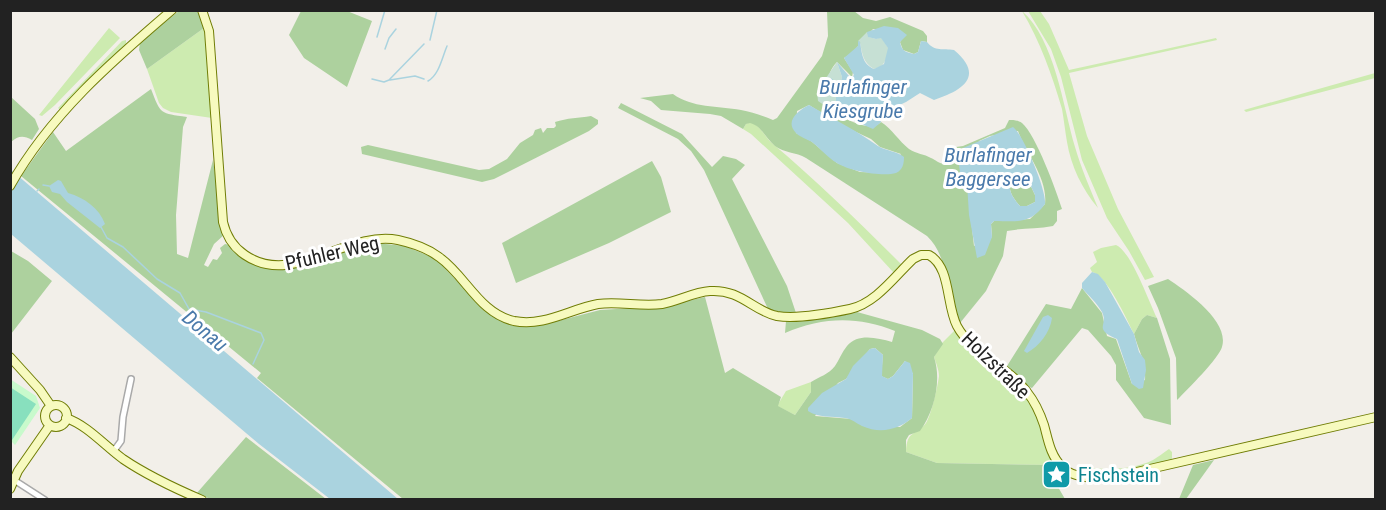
<svg xmlns="http://www.w3.org/2000/svg" width="1386" height="510" viewBox="0 0 1386 510" font-family="'Roboto Condensed',sans-serif">
<style>
.grass{fill:#cdebb0}
.forest{fill:#add19e;fill-rule:evenodd}
.wetland{fill:#c6e0d4}
.park{fill:#c8facc}
.pitch{fill:#88e0be}
.water{fill:#aad3df;fill-rule:evenodd}
.lines{fill:none;stroke-linecap:round;stroke-linejoin:round}
.stream{stroke:#aad3df;stroke-width:1.5}
.street-casing{stroke:#a9a9a9;stroke-width:8}
.secondary-casing{stroke:#707d05;stroke-width:10}
.street{stroke:#fff;stroke-width:5}
.secondary{stroke:#f7fabf;stroke-width:8}
.labels{text-anchor:middle;stroke-width:6;stroke-linejoin:round;paint-order:stroke}
.street-label{font-size:20px;fill:#222;stroke:#fff}
.culture-label{font-size:20px;fill:#0d838f;stroke:#fff;text-anchor:start}
.water-label{font-size:21px;font-style:italic;fill:#4a7aab;stroke:#fff}
</style>
<rect width="100%" height="100%" fill="#f2efe9"/>
<path class="grass" d="M1022,11C1055,40 1063,106 1075,147C1081,168 1090,188 1098,208C1082,189 1071,166 1067,142C1065,131 1064,120 1062,109C1052,75 1040,41 1022,11Z
M1028,11H1040L1049,24L1069,70L1216,38L1217,40L1069,73L1087,136L1118,209L1154,277L1145,280L1129,251L1107,218L1082,160L1061,77L1051,49Z
M109,28L120,38L55,105L42,116L39,115Z
M204,28L212,118L171,112L163,108L159,103L147,69Z
M126,40V46L60,110L58,108L122,41Z
M1375,73V78L1246,112L1244,110Z
M750,122C762,126 764,137 773,144C818,182 860,223 902,265L894,273L848,223L751,134L743,129L746,124Z
M1116,245C1131,251 1149,302 1157,318L1147,315L1142,319L1134,334C1127,320 1107,275 1092,272L1090,268L1097,262L1093,252L1101,248Z
M955,330L1024,391L1037,414L1052,460L1051,465L937,463L906,452C907,429 915,437 926,423C931,416 938,385 939,376C939,370 936,363 934,357L942,343Z
M811,382V392L795,415L777,406L786,391Z
M1169,449L1172,452V461C1142,469 1111,479 1079,472C1087,465 1096,469 1106,469C1121,469 1139,467 1153,460C1158,457 1163,453 1169,449Z"/>
<path class="forest" d="M179,11H197L202,17L204,28L147,69L139,50L140,42Z
M301,11H347L372,21L347,87L304,58L289,35Z
M827,11H854L863,18L876,21L890,17L923,31L927,36V42L921,41L918,52L914,54L903,50L900,42L902,39L881,29H873L852,53L844,58L853,72L852,77L837,62C825,74 827,90 825,107C838,114 868,135 881,122C892,129 899,141 909,149C917,154 924,154 931,158C936,160 938,163 944,164L943,157L949,148L963,146L1005,128L1009,120C1013,120 1018,120 1022,123C1036,135 1056,190 1062,209L1057,211V221L1053,226C1037,229 1022,228 1007,231L1003,256L986,291L960,323C946,296 950,258 927,236L806,158C796,152 784,153 775,146C765,138 762,126 750,123L746,124L743,129L721,116L710,114L661,110L651,101L640,98L673,94C692,108 718,106 741,110C752,112 763,116 773,120L777,118L822,56L828,36ZM809,105L841,125L871,139L880,147L901,154L886,173L860,172L837,163L811,141L796,133L797,111ZM1018,131C1026,154 1048,178 1045,204L1030,219L994,221L991,224L992,237L974,246L967,183L979,141L990,136Z
M151,89C161,115 160,113 187,117L183,127L176,215L177,254L188,258L213,160L224,235L214,244L204,265L208,267L213,259L217,260L222,253L220,248L225,244L230,245L246,259L273,269L291,268L366,242L405,246L436,259L476,301L504,322L542,325L600,310L665,306L705,297L725,373L733,368L781,397L778,406L795,415L811,392V382C819,377 829,374 835,366C839,360 842,352 847,346C858,333 877,338 892,342L895,331C858,316 822,317 785,333L786,321L857,312L922,330L940,339L943,344L934,357C942,381 934,412 920,431L909,435L906,440V452L937,463L1051,465L1063,479L1058,487L1065,499H403L257,378L261,373L21,176L53,132L66,151ZM875,348L883,355L881,376L888,379L893,376L905,361L913,374L912,418L900,427L863,426L852,419L815,416L838,383L846,379L870,349Z
M11,97L35,119L39,129L32,140C23,135 18,136 11,142Z
M621,103L682,134L712,167L723,156L736,159L745,165L732,179L787,286L796,313H779L768,309L704,170L691,151L678,139L618,108Z
M591,116L598,120V124L589,131L494,179L482,182L362,154L361,147L368,145L479,170L489,169L507,159L520,143L533,135L535,130L541,128L543,133L547,128H554L556,126L555,122C567,118 579,118 591,116Z
M652,161L661,177L671,212L609,243L516,283L502,243Z
M1019,175L1027,178L1035,195V202L1027,206H1020C1011,196 1003,183 1019,175Z
M11,251L28,261L52,281L11,334Z
M1168,279C1186,291 1230,321 1222,347C1219,358 1187,390 1177,400L1176,358L1158,308L1148,286Z
M1082,288L1102,313L1107,336L1116,339L1132,384L1145,380C1146,361 1139,352 1134,334L1142,319L1147,315L1157,318L1170,359L1171,425L1144,418L1116,380V365L1111,356L1088,330L1082,328L1032,388L1026,386L1007,366L1046,304L1071,309Z
M246,437L326,499L214,500L196,494Z
M1214,460L1186,499H1179L1193,465Z"/>
<path class="wetland" d="M867,32L869,37L876,39L881,37L889,49C886,59 885,67 874,69C863,63 862,53 860,42L858,41Z
M837,62L842,77L841,81L837,83L836,113L818,101L817,91Z"/>
<path class="park" d="M10,379L36,396L40,408L15,445L11,441Z"/>
<path class="pitch" d="M10,387L36,404L12,440L10,438Z"/>
<path class="water" d="M884,26L898,28L907,35L900,42C902,51 905,52 914,54L918,52L921,41L927,42C935,52 943,48 954,50C986,77 961,91 934,100L920,93L906,102L883,113L880,119L881,122L873,129L836,113V97L829,84L831,78L837,83L841,81L842,77L837,62L849,76L852,77L854,75L844,58L858,46V41L860,42C862,53 862,64 874,69L884,64L888,48L881,38L876,39L868,37L867,32Z
M809,105C832,118 857,131 878,146C886,151 897,151 904,157C904,163 903,170 896,173C883,177 849,171 837,163C828,158 821,149 812,142C807,139 800,137 796,133C784,121 799,110 809,105Z
M1013,127C1023,134 1047,191 1045,204C1030,225 1016,221 994,221L991,224L992,237L985,255L977,258L969,215L967,183L960,173L958,156L963,148ZM1019,175L1027,178L1035,195V202L1027,206H1020C1011,196 1003,183 1019,175Z
M10,169L398,499H330L259,444L11,234Z
M58,180L61,181L68,193C85,198 99,208 105,224L100,228L67,202L60,194L52,192L49,186Z
M1092,272L1098,274L1105,282L1134,334L1139,352L1145,360L1146,370L1143,388L1139,389L1132,384L1117,339C1092,328 1109,326 1102,312C1097,303 1088,295 1082,288V283Z
M1048,315L1052,318C1050,333 1039,346 1027,353L1024,351L1043,317Z
M875,348L883,355L882,376L888,379L893,376L905,361L910,363L913,374L912,418C898,430 880,434 862,426C856,423 852,419 845,418C832,416 818,418 808,411V408L822,393L846,379L853,366L870,349Z"/>
<g class="lines">
<path class="stream" d="M377,37L385,10
M430,40L437,10
M385,49L389,38L396,29
M372,79L384,82L389,80L424,44
M390,80L415,76L424,79
M428,81C439,75 442,58 447,46
M43,185L49,186
M37,191L39,189
M101,227L107,238L123,247L157,279L180,293L189,309L206,312L261,333L264,340L253,364"/>
<defs>
<path id="street" d="M113,452L121,441L123,417L131,379
M14,480L45,500"/>
<path id="secondary" d="M202,10L209,31L223,222C226,235 233,247 245,255C293,288 346,230 398,240C412,243 427,248 439,257C466,276 479,313 514,321C544,327 570,309 598,304C619,301 641,307 662,304C678,301 694,292 710,291C741,289 753,311 777,316C796,319 831,313 850,309C876,303 894,277 913,259L921,255H929C951,267 946,305 957,326C972,354 1008,366 1027,392C1035,402 1040,413 1044,425C1048,439 1050,455 1062,467C1075,480 1097,478 1115,477L1376,417
M10,186C50,115 111,62 172,10
M10,357L40,390L51,406
M45 416a11 11 0 1 1 22 0a11 11 0 1 1-22 0Z
M66,418C87,425 105,446 123,459C148,476 174,488 202,500
M10,489L18,471L50,425"/>
</defs>
<use href="#street" class="street-casing"/>
<use href="#secondary" class="secondary-casing"/>
<use href="#street" class="street"/>
<use href="#secondary" class="secondary"/>
</g>
<defs>
<symbol id="sight-square" viewBox="-11 -11 22 22"><rect x="-9" y="-9" width="18" height="18" rx="4" fill="#0f9aa8" stroke="#fff"/><path d="M0-6L1.8-2.2L6-1.7L2.9 1.2L3.7 5.4L0 3.3L-3.7 5.4L-2.9 1.2L-6-1.7L-1.8-2.2Z" fill="#fff"/></symbol>
</defs>
<g fill-rule="evenodd">
<use href="#sight-square" x="1040" y="458" width="33" height="33"/>
</g>
<g class="labels">
<g class="street-label">
<text transform="translate(332 253) rotate(-13)" y="7">Pfuhler Weg</text>
<text transform="translate(996 365) rotate(44)" y="7">Holzstraße</text>
</g>
<g class="culture-label">
<text x="1078" y="482">Fischstein</text>
</g>
<g class="water-label">
<text x="863" y="94">Burlafinger<tspan x="863" dy="24">Kiesgrube</tspan></text>
<text x="988" y="162">Burlafinger<tspan x="988" dy="24">Baggersee</tspan></text>
<text transform="translate(205 331) rotate(40)" y="7">Donau</text>
</g>
</g>
<rect width="1386" height="510" fill="none" stroke="#222222" stroke-width="24"/>
</svg>
